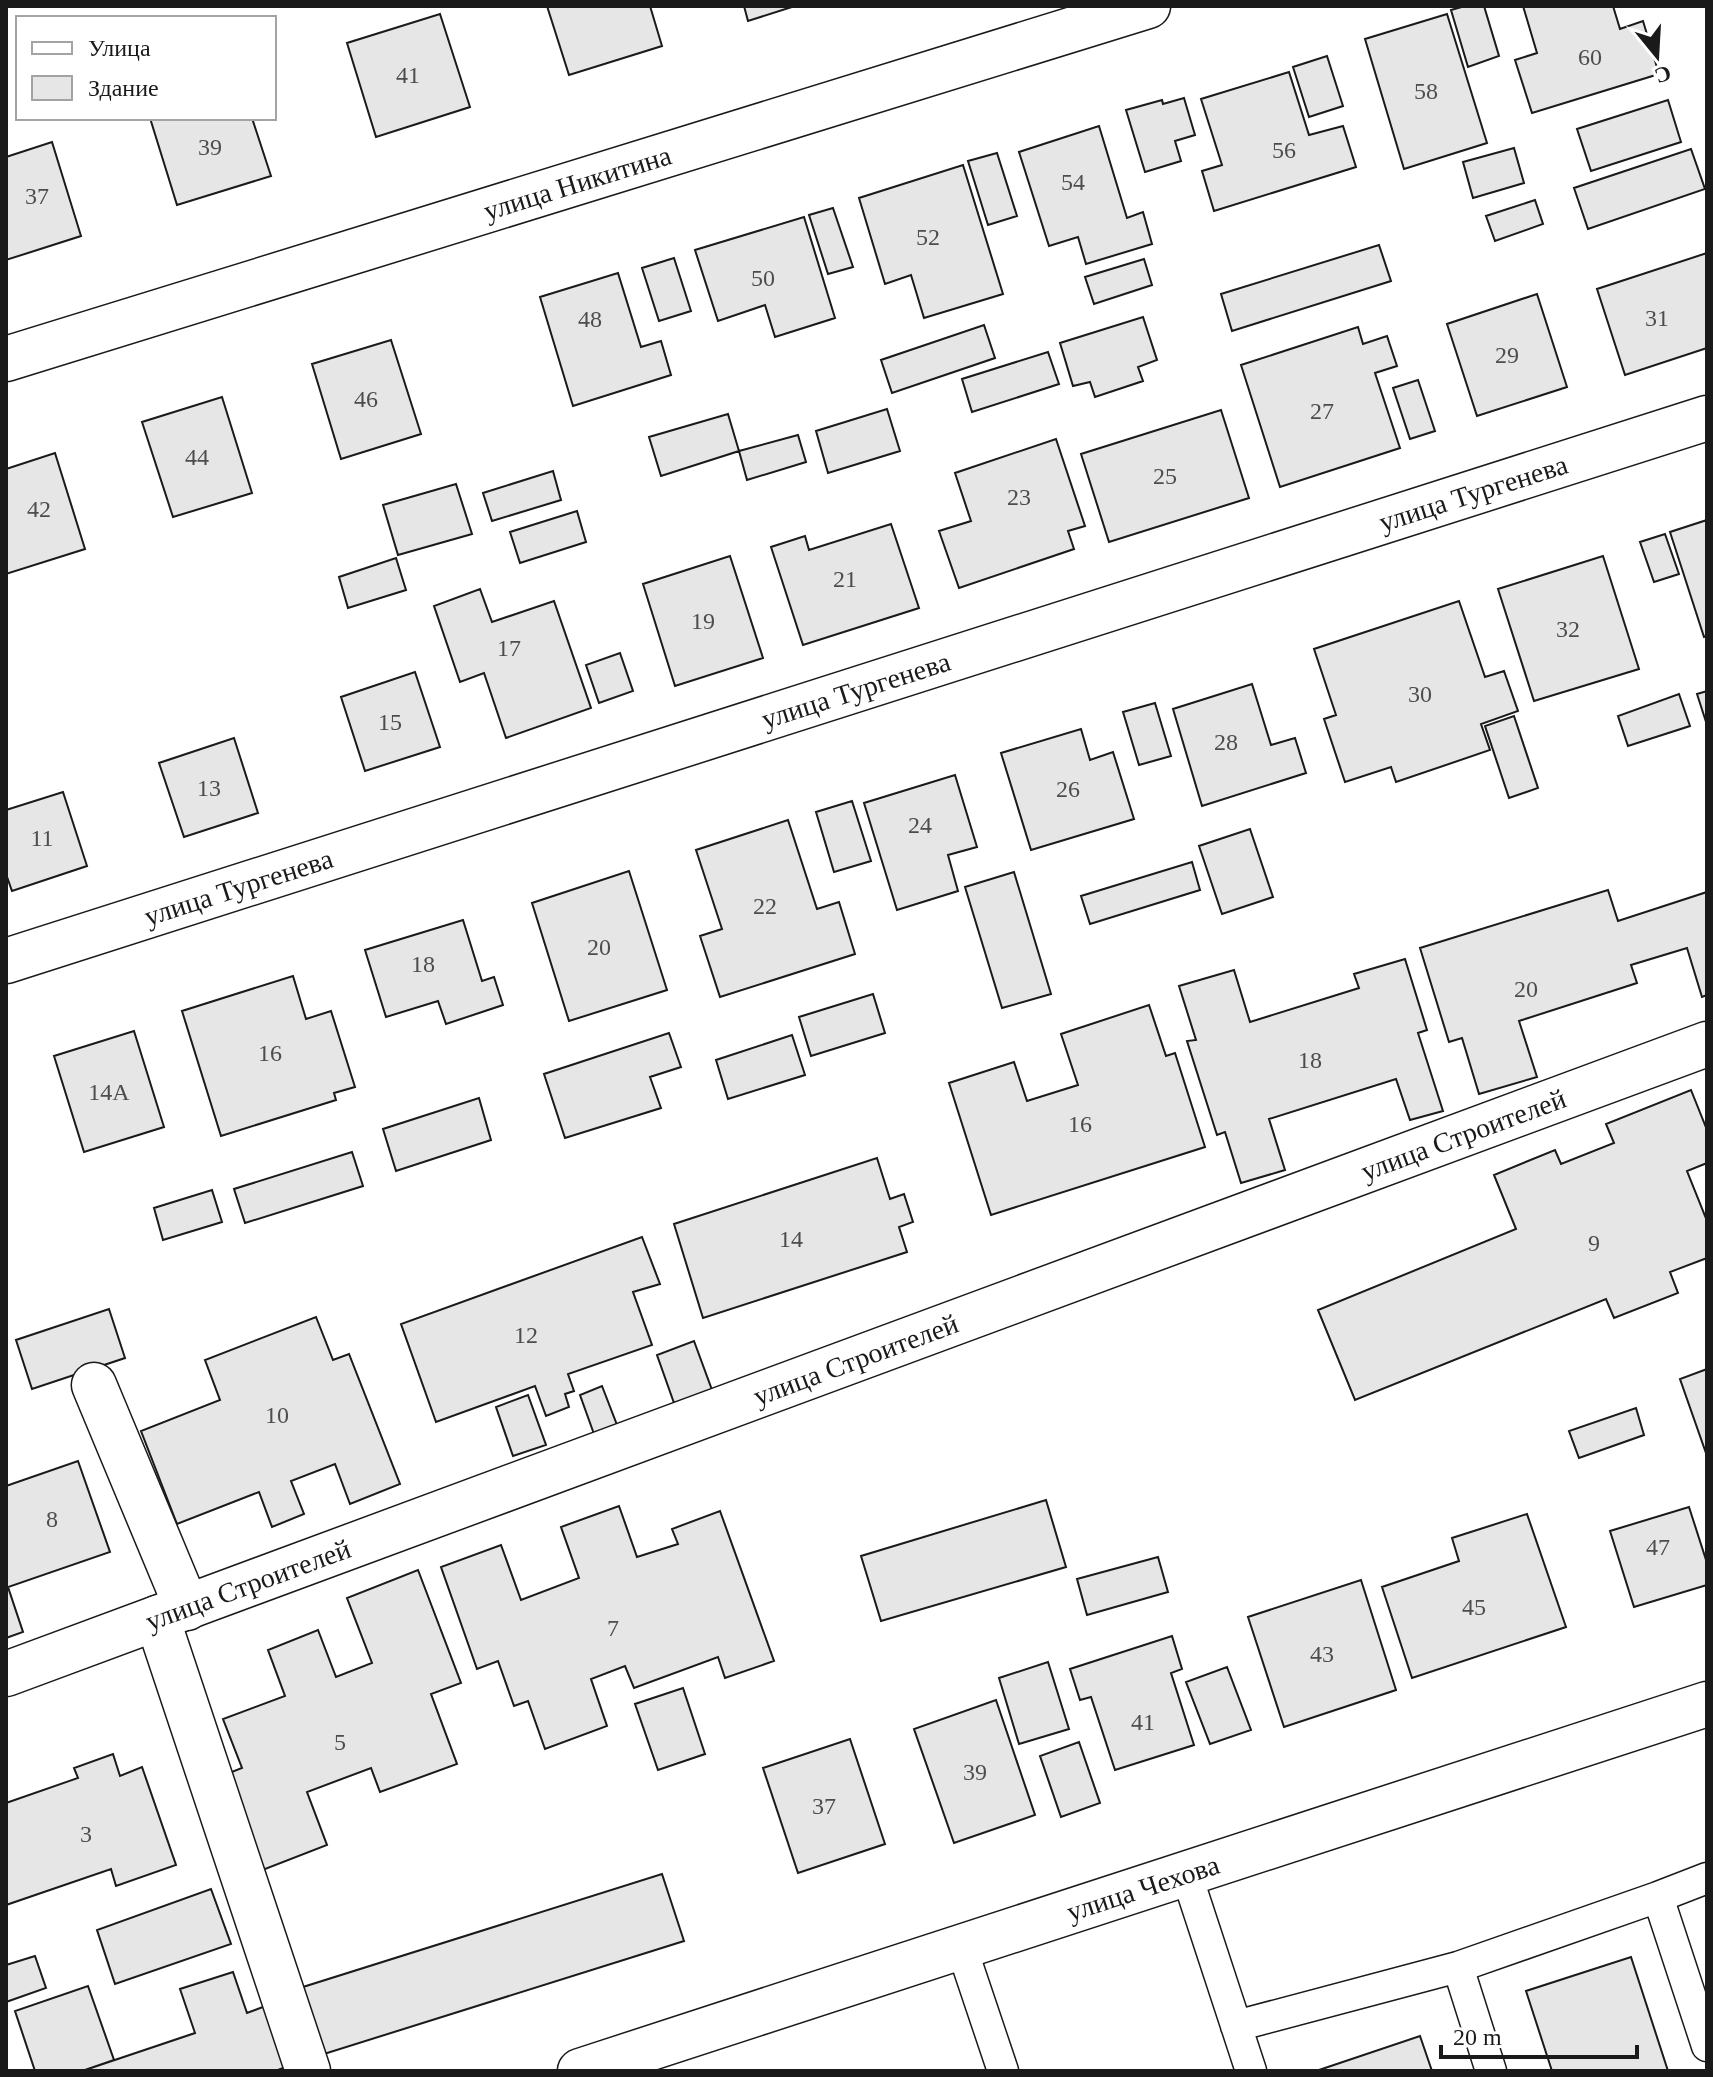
<svg xmlns="http://www.w3.org/2000/svg" width="1713" height="2077" viewBox="0 0 1713 2077" font-family="Georgia,serif">
<style>
.building{fill:#e6e6e6;stroke:#1a1a1a;stroke-width:2}
.lines{fill:none;stroke-linecap:round;stroke-linejoin:round}
.lane-casing{stroke:#1a1a1a;stroke-width:33}
.street-casing{stroke:#1a1a1a;stroke-width:47}
.lane{stroke:#fff;stroke-width:30}
.street{stroke:#fff;stroke-width:44}
.labels{text-anchor:middle;stroke-width:6;stroke-linejoin:round;paint-order:stroke}
.number-label{font-size:24px;fill:#4d4d4d}
.street-label{font-size:28px;fill:#1a1a1a;stroke:#fff}
</style>
<rect width="100%" height="100%" fill="#fff"/>
<path class="building" d="M547,6H650L662,46L569,75Z
M744,6H795L748,21Z
M1465,6H1484L1499,56L1468,67L1451,10Z
M1523,6H1613L1620,29L1643,21L1659,74L1532,113L1515,60L1537,53Z
M440,14L470,107L376,137L347,43Z
M1447,14L1487,143L1404,169L1365,39Z
M1327,56L1343,106L1309,117L1293,67Z
M1289,72L1309,135L1343,126L1356,167L1214,211L1202,171L1222,165L1201,99Z
M1184,98L1195,135L1175,141L1181,161L1145,172L1126,110L1162,100L1163,104Z
M1668,100L1681,142L1591,171L1577,129Z
M150,118H252L271,176L177,205Z
M1099,126L1127,218L1143,212L1152,244L1086,264L1078,237L1049,246L1019,152Z
M52,142L81,236L6,260V157Z
M1514,148L1524,183L1473,198L1463,162Z
M1691,149L1705,189L1588,229L1574,188Z
M997,153L1017,216L988,225L968,161Z
M963,165L1003,294L924,318L911,275L885,284L859,198Z
M1535,200L1543,224L1495,241L1486,216Z
M833,208L853,267L828,274L809,215Z
M804,217L835,318L775,337L765,305L718,321L695,250Z
M1379,245L1391,281L1232,331L1221,294Z
M1707,253V348L1625,375L1597,289Z
M674,258L691,311L659,321L642,268Z
M1144,259L1152,285L1094,304L1085,277Z
M618,273L641,347L661,341L671,375L573,406L540,297Z
M1537,294L1567,387L1477,416L1447,324Z
M1143,317L1157,360L1138,367L1143,381L1095,397L1090,382L1073,386L1060,343Z
M984,325L995,358L892,393L881,360Z
M1358,327L1363,344L1387,336L1397,366L1375,373L1400,448L1280,487L1241,365Z
M391,340L421,434L341,459L312,364Z
M1048,352L1059,384L972,412L962,379Z
M1418,380L1435,431L1410,439L1393,388Z
M222,397L252,493L173,517L142,422Z
M887,409L900,451L828,473L816,431Z
M1221,410L1249,498L1109,542L1081,454Z
M728,414L739,451L661,476L649,437Z
M798,435L806,462L747,480L739,451Z
M1056,439L1085,526L1068,531L1074,549L959,588L939,531L971,521L955,473Z
M55,453L85,549L6,574V469Z
M553,471L561,500L492,521L483,493Z
M456,484L472,534L398,555L383,505Z
M577,511L586,542L520,563L510,532Z
M1707,520V636L1704,637L1670,532Z
M891,524L919,608L803,645L771,547L805,536L809,550Z
M1665,534L1679,574L1654,582L1640,542Z
M730,556L763,658L675,686L643,584Z
M1603,556L1639,669L1534,701L1498,589Z
M396,558L406,590L348,608L339,577Z
M480,589L492,622L554,601L591,708L506,738L484,673L460,682L434,606Z
M1459,601L1485,677L1504,671L1518,711L1481,724L1490,750L1396,782L1391,767L1345,782L1324,719L1336,715L1314,649Z
M620,653L633,691L599,703L586,665Z
M415,672L440,747L365,771L341,697Z
M1252,684L1271,745L1295,738L1306,773L1202,806L1173,709Z
M1707,691V725L1697,694Z
M1679,694L1690,726L1628,746L1618,716Z
M1155,703L1171,756L1139,765L1123,712Z
M1514,716L1538,788L1509,798L1485,726Z
M1081,729L1090,760L1113,752L1134,819L1031,850L1001,753Z
M234,738L258,813L184,837L159,763Z
M955,775L977,847L948,855L958,891L897,910L864,803Z
M63,792L87,866L12,891L6,874V810Z
M852,801L871,861L834,872L816,812Z
M788,820L817,909L839,902L855,954L720,997L700,936L722,929L696,850Z
M1250,829L1273,897L1222,914L1199,846Z
M1192,862L1200,890L1090,924L1081,896Z
M629,871L667,990L569,1021L532,903Z
M1014,872L1051,994L1002,1008L965,887Z
M1608,890L1618,921L1707,892V995L1702,997L1687,948L1631,965L1637,983L1519,1021L1537,1077L1479,1094L1462,1038L1449,1042L1420,948Z
M463,920L482,981L494,977L503,1005L446,1024L438,1001L386,1017L365,950Z
M1405,959L1427,1030L1418,1033L1443,1111L1410,1120L1396,1079L1269,1119L1285,1170L1241,1183L1225,1132L1217,1135L1187,1041L1196,1040L1179,986L1234,970L1250,1022L1359,988L1354,974Z
M293,976L306,1019L331,1011L355,1087L334,1093L336,1100L221,1136L182,1011Z
M873,994L885,1033L811,1056L799,1017Z
M1149,1005L1166,1056L1175,1053L1205,1147L991,1215L949,1083L1014,1062L1027,1101L1078,1085L1061,1034Z
M134,1031L164,1127L84,1152L54,1056Z
M669,1033L681,1067L650,1077L661,1108L565,1138L544,1074Z
M792,1035L805,1075L728,1099L716,1060Z
M1691,1090L1707,1130V1163L1687,1171L1707,1221V1258L1670,1272L1678,1293L1614,1318L1606,1299L1355,1400L1318,1310L1516,1229L1494,1175L1555,1150L1561,1164L1614,1143L1606,1124Z
M479,1098L491,1140L396,1171L383,1129Z
M352,1152L363,1186L245,1223L234,1189Z
M877,1158L890,1199L904,1194L913,1222L899,1227L907,1252L703,1318L674,1224Z
M212,1190L222,1222L163,1240L154,1208Z
M642,1237L660,1284L633,1292L652,1345L568,1374L574,1391L565,1394L569,1407L546,1416L535,1386L436,1422L401,1324Z
M109,1309L125,1358L32,1389L16,1340Z
M316,1317L333,1360L349,1354L400,1484L350,1504L335,1464L291,1481L304,1514L272,1527L259,1492L177,1524L141,1431L220,1400L205,1360Z
M694,1341L712,1390L674,1403L657,1355Z
M1707,1369V1456L1680,1379Z
M602,1386L617,1425L594,1434L580,1395Z
M528,1395L546,1445L513,1456L496,1407Z
M1636,1408L1644,1435L1579,1458L1569,1431Z
M78,1461L110,1552L8,1587L23,1632L6,1638V1486Z
M1046,1500L1066,1567L881,1621L861,1556Z
M619,1506L637,1557L678,1544L672,1529L720,1511L774,1661L725,1678L718,1657L634,1688L625,1666L591,1679L607,1726L545,1749L528,1701L514,1706L498,1661L477,1669L441,1567L501,1545L521,1600L579,1578L561,1527Z
M1689,1507L1707,1563V1585L1634,1607L1610,1531Z
M1527,1514L1566,1627L1412,1678L1382,1587L1459,1561L1452,1538Z
M1158,1557L1168,1592L1087,1615L1077,1579Z
M418,1570L461,1683L431,1694L457,1764L380,1792L371,1768L307,1792L327,1845L260,1871L224,1775L242,1768L223,1719L285,1696L268,1650L318,1630L336,1677L372,1663L347,1598Z
M1361,1580L1396,1690L1284,1727L1248,1617Z
M1172,1636L1182,1669L1171,1673L1194,1745L1115,1770L1091,1697L1080,1700L1070,1669Z
M1048,1662L1069,1729L1019,1744L999,1678Z
M1227,1667L1251,1730L1210,1744L1186,1682Z
M683,1688L705,1754L658,1770L635,1704Z
M996,1700L1035,1815L954,1843L914,1729Z
M850,1739L885,1844L798,1873L763,1768Z
M1079,1742L1100,1803L1061,1817L1040,1756Z
M113,1754L120,1776L142,1767L176,1865L116,1886L111,1869L6,1905V1803L78,1778L74,1768Z
M662,1874L684,1941L324,2054L303,1987Z
M211,1889L231,1944L115,1984L97,1930Z
M35,1956L46,1988L6,2002V1965Z
M1631,1957L1668,2071H1552L1526,1991Z
M233,1972L247,2013L268,2005L289,2066L275,2071H82L195,2033L180,1989Z
M88,1986L114,2060L82,2071H35L15,2011Z
M1420,2036L1432,2071H1316Z"/>
<g class="lines">
<defs>
<path id="lane" d="M1186,1873L1251,2071
M1707,1878L1658,1897L1707,2046
M961,1946L1003,2071
M1458,1967L1491,2071
M1236,2026L1458,1967L1658,1897"/>
<g id="street">
<path id="s1" d="M6,359L1148,6"/>
<path id="s2" d="M6,961L1707,418"/>
<path d="M94,1385L187,1608"/>
<path d="M157,1618L308,2071"/>
<path id="s3" d="M6,1674L1707,1044"/>
<path id="s4" d="M580,2071L1707,1704"/>
</g>
</defs>
<use href="#lane" class="lane-casing"/>
<use href="#street" class="street-casing"/>
<use href="#lane" class="lane"/>
<use href="#street" class="street"/>
</g>
<g class="labels">
<g class="number-label">
<text x="1590" y="65">60</text>
<text x="408" y="83">41</text>
<text x="1426" y="99">58</text>
<text x="210" y="155">39</text>
<text x="1284" y="158">56</text>
<text x="1073" y="190">54</text>
<text x="37" y="204">37</text>
<text x="928" y="245">52</text>
<text x="763" y="286">50</text>
<text x="1657" y="326">31</text>
<text x="590" y="327">48</text>
<text x="1507" y="363">29</text>
<text x="366" y="407">46</text>
<text x="1322" y="419">27</text>
<text x="197" y="465">44</text>
<text x="1165" y="484">25</text>
<text x="1019" y="505">23</text>
<text x="39" y="517">42</text>
<text x="845" y="587">21</text>
<text x="703" y="629">19</text>
<text x="1568" y="637">32</text>
<text x="509" y="656">17</text>
<text x="1420" y="702">30</text>
<text x="390" y="730">15</text>
<text x="1226" y="750">28</text>
<text x="209" y="796">13</text>
<text x="1068" y="797">26</text>
<text x="920" y="833">24</text>
<text x="42" y="846">11</text>
<text x="765" y="914">22</text>
<text x="599" y="955">20</text>
<text x="423" y="972">18</text>
<text x="1526" y="997">20</text>
<text x="270" y="1061">16</text>
<text x="1310" y="1068">18</text>
<text x="109" y="1100">14А</text>
<text x="1080" y="1132">16</text>
<text x="791" y="1247">14</text>
<text x="1594" y="1251">9</text>
<text x="526" y="1343">12</text>
<text x="277" y="1423">10</text>
<text x="52" y="1527">8</text>
<text x="1658" y="1555">47</text>
<text x="1474" y="1615">45</text>
<text x="613" y="1636">7</text>
<text x="1322" y="1662">43</text>
<text x="1143" y="1730">41</text>
<text x="340" y="1750">5</text>
<text x="975" y="1780">39</text>
<text x="824" y="1814">37</text>
<text x="86" y="1842">3</text>
</g>
<g class="street-label">
<text dy="10" stroke="none"><textPath href="#s1" startOffset="598">улица Никитина</textPath></text>
<text dy="10" stroke="none"><textPath href="#s2" startOffset="1540">улица Тургенева</textPath></text>
<text dy="10" stroke="none"><textPath href="#s2" startOffset="892">улица Тургенева</textPath></text>
<text dy="10" stroke="none"><textPath href="#s2" startOffset="244">улица Тургенева</textPath></text>
<text dy="10" stroke="none"><textPath href="#s3" startOffset="1554">улица Строителей</textPath></text>
<text dy="10" stroke="none"><textPath href="#s3" startOffset="906">улица Строителей</textPath></text>
<text dy="10" stroke="none"><textPath href="#s3" startOffset="258">улица Строителей</textPath></text>
<text dy="10" stroke="none"><textPath href="#s4" startOffset="592">улица Чехова</textPath></text>
</g>
</g>
<rect width="1713" height="2077" fill="none" stroke="#1a1a1a" stroke-width="16"/>
<rect x="16" y="16" width="260" height="104" fill="#ffffff" stroke="#a3a3a3" stroke-width="2"/>
<rect x="32" y="42" width="40" height="12" fill="#ffffff" stroke="#a3a3a3" stroke-width="2"/>
<text x="88" y="56" font-size="24" fill="#1a1a1a">Улица</text>
<rect x="32" y="76" width="40" height="24" fill="#e6e6e6" stroke="#a3a3a3" stroke-width="2"/>
<text x="88" y="96" font-size="24" fill="#1a1a1a">Здание</text>
<g transform="translate(1657 56) rotate(162)" stroke="#ffffff" stroke-width="6" paint-order="stroke">
<path d="M0-6L14 30L0 20L-14 30Z" fill="#1a1a1a"/>
<text y="-12" font-size="22" font-weight="bold" text-anchor="middle" fill="#1a1a1a">С</text>
</g>
<path d="M1441 2045v12h196v-12" fill="none" stroke="#1a1a1a" stroke-width="4"/>
<text x="1453" y="2045" font-size="24" fill="#1a1a1a" stroke="#ffffff" stroke-width="6" paint-order="stroke">20 m</text>
</svg>
